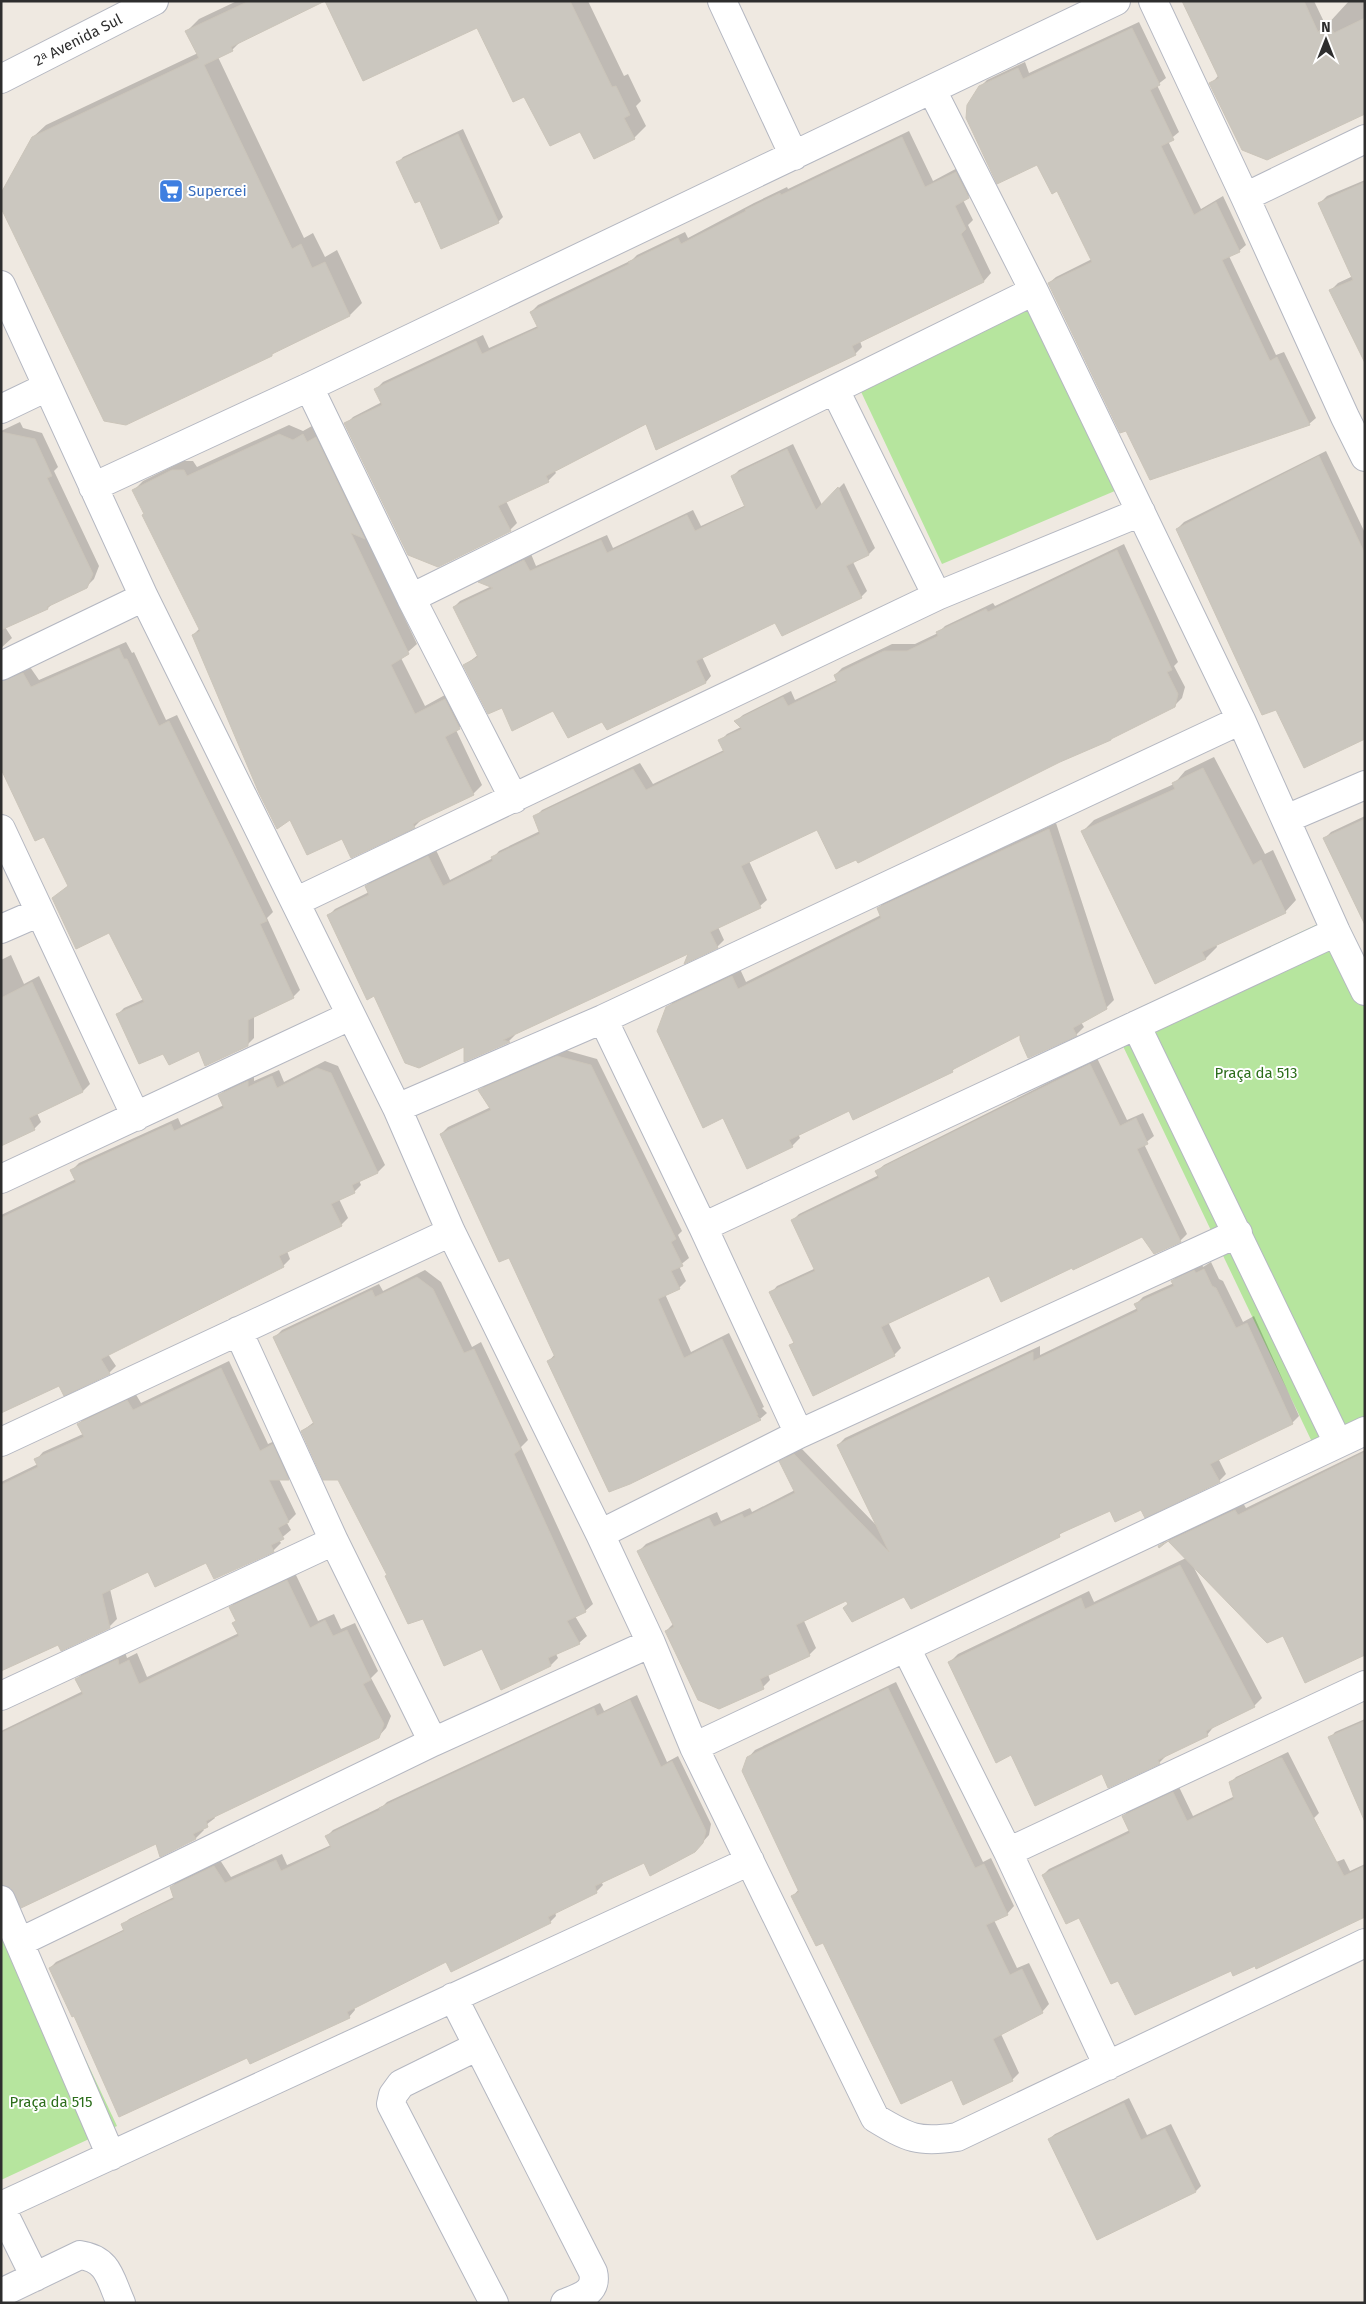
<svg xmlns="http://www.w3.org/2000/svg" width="1366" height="2304" viewBox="0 0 1366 2304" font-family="'Fira Sans',sans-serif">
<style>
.green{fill:#b6e59e}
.shadow{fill:#0003}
.building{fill:#cbc7bf;stroke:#cbc5ba}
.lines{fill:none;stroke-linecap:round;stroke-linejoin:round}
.minor-casing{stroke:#b4b7c1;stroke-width:30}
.minor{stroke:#fff;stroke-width:28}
.labels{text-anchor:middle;stroke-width:4;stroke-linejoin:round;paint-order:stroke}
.street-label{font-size:15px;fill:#2e2e2e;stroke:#fff}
.shop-label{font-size:15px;fill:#366cbe;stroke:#fff;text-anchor:start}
.park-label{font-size:15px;fill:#2c6e1b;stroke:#fff}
</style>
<rect width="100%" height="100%" fill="#efe9e1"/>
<path class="green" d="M1033,293L1129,485L942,564L856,381Z
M1339,914L1365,966V1446L1323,1465L1111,1021Z
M1,1880L117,2126L1,2180Z"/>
<path class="shadow" d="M237,1H322L242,40L232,50L218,57L304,238L313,233L325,257L337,250L362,303L350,315L275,351L271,355L33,137L46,125L198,53L187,31L199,19Z
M327,1H588L624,76L628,74L641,101L636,106L646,126L634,138L581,130L524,95L477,26Z
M1193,1H1314L1326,26L1349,1H1365V113L1211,84L1218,76Z
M1139,22L1166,78L1157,85L1179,132L1168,141L1201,209L1223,196L1246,245L1239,251L1229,256L1276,355L1284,352L1316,418L1309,424L1127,429L1049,283L1056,277L1092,259L1058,190L980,87L987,80L1025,62L1029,73Z
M463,129L503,217L498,222L420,199L398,163L403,157Z
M909,131L933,181L963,165L976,190L963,200L973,220L968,225L991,273L984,281L860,341L862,347L855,354L647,423L554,470L556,473L548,481L506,501L517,523L510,530L346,424L353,417L382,402L376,389L383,382L483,335L489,348L538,326L531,312L538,305L632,260L637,255L685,232L688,238L754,203L787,187L788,189Z
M1365,180V358L1331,290L1338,283L1353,276L1319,204L1327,196Z
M20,422L23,428L42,433L58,467L54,471L99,566L94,579L86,587L54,602L48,608L5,627L12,638L1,648V431Z
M289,425L303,431L312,426L316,434L325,429L374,529L366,537L417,644L401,658L425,706L454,690L469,719L456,730L482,785L473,794L423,818L414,827L193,635L200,628L134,490L143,481L183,461H193L197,467Z
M793,444L822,505L844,483L875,548L869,554L853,562L867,591L861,597L776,621L702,657L711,676L706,682L607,728L603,720L554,710L502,706L465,665L478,655L454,607L460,601L492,586L480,582L486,577L531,554L536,566L607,535L613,548L693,510L701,526L746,505L733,476L739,470Z
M1326,451L1365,533V738L1276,709L1177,529L1184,522Z
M1124,544L1178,662L1174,666L1185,687L1182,698L1174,706L818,828L749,861L767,900L760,906L718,927L724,940L717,947L690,951L513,1034L515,1035L509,1041L465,1060V1045L374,995L328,916L335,909L369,892L366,886L373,879L436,850L450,880L493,858L499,851L540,831L535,817L542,810L640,763L653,784L724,750L720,741L727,734L741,727L736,721L743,715L791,691L795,700L837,680L835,675L842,668L892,644H915L938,633L945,626L993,603L995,606Z
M126,642L132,653L134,652L166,720L177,715L273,912L267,918L300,990L293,997L254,1015V1038L247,1045L164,1052L117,1015L124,1008L144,999L110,931L54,898L69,885L45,835L1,767V673L30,667L39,680Z
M1214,757L1265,854L1273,850L1296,900L1285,912L1216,944L1217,947L1206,958L1156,982L1083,831L1094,820L1174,784L1185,771Z
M1365,816V923L1325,838L1331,832Z
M1056,823L1114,1000L1106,1008L1081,1022L1084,1027L1076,1035L1021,1033L957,1066L952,1071L850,1110L798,1134L800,1138L792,1146L724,1117L668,1007L676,999L740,969L746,982L881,915L878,908L886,901Z
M11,955L24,984L39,976L90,1084L83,1091L37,1113L41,1122L34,1129L1,1145V960Z
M565,1050L597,1059L682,1231L678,1235L689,1258L679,1266L686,1281L679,1288L665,1294L691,1352L729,1333L764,1407L762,1408L767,1413L760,1419L629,1483L549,1361L555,1354L510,1257L441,1134L448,1127L491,1107L480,1090L487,1083Z
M1097,1058L1127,1120L1143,1113L1154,1136L1144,1144L1187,1234L1180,1241L1143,1235L1073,1266L989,1275L888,1322L901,1348L894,1355L790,1346L795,1341L771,1293L777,1286L816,1268L793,1220L799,1214L879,1175L877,1171L884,1165Z
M325,1061L338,1066L385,1165L378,1172L359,1180L361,1185L354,1192L339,1199L348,1218L341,1225L287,1251L290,1259L283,1266L108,1354L116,1366L109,1373L64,1394L59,1384L1,1412V1215L76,1179L72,1170L79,1163L178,1118L181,1125L224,1105L220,1095L227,1088L254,1075V1081L279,1070L284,1082Z
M1211,1262L1219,1279L1223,1281L1243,1322L1254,1316L1299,1416L1292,1423L1218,1458L1226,1474L1219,1481L1142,1508L1111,1510L1064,1531L1059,1535L905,1595L849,1604L847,1599L804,1621L816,1648L809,1655L768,1674L770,1680L763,1687L666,1631L674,1623L639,1551L646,1544L717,1512L721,1521L750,1508L752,1512L795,1490L781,1462L788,1455L801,1448L877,1526L838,1445L845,1438L1040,1346V1355L1138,1308L1136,1304L1143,1297L1174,1283L1172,1281L1179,1274L1202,1264L1203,1267Z
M425,1270L441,1282L472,1347L481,1342L528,1440L521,1447L593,1604L585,1611L575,1616L587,1636L579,1643L556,1654L558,1658L551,1665L482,1647L423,1618L388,1574L339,1479L302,1431L314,1422L274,1338L282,1330L379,1284L383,1291Z
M229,1361L268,1444L281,1438L296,1471L288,1479H279L296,1514L287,1523L291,1530L279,1540L281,1543L273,1551L148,1570L110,1589L117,1619L109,1627L58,1643L1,1669V1482L38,1464L36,1460L43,1452L83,1434L79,1424L86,1416L135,1393L141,1403Z
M1365,1450V1653L1283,1634L1193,1566L1262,1698L1254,1706L1215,1725L1207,1735L1167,1755L1159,1763L1103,1773L1011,1754L950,1662L958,1654L1089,1591L1094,1602L1186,1558L1168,1540L1159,1546L1167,1538L1243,1503L1246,1508Z
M295,1573L318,1621L334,1614L341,1629L355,1623L378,1671L371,1678L391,1716L386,1728L378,1737L214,1816L215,1818L202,1828L204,1830L196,1838L161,1855L157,1842L12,1887L1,1884V1731L83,1691L77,1679L85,1671L125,1652L127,1658L137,1653L147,1677L239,1633L237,1620L230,1607L238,1600Z
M896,1682L983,1862L991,1858L1014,1906L1007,1914L994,1920L1017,1968L1029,1963L1049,2004L1042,2012L1001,2034L1019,2073L1012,2080L953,2078L824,1942L793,1896L799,1889L748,1758L755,1750Z
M637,1695L667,1762L678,1756L711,1824L709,1835L701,1844L644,1861L601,1881L603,1885L596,1892L555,1912L556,1916L550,1922L447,1960L354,2007L355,2010L349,2017L248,2057L75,2015L50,1968L56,1962L125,1929L123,1925L129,1919L174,1897L171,1887L177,1881L220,1860L231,1877L282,1854L287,1865L331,1845L327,1836L333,1830L383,1806L387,1802L600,1703L604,1711Z
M1365,1719V1790L1330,1738L1335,1732Z
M1288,1752L1319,1813L1314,1818L1336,1862L1344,1859L1350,1871L1365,1864V1915L1256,1965L1231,1969L1119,1979L1080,1916L1043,1875L1049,1869L1130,1830L1124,1816L1129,1810L1179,1787L1193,1816L1235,1796L1230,1783L1236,1777Z
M1129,2098L1147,2135L1171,2124L1201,2186L1196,2191L1049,2139L1055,2134Z"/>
<path class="building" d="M249,1H325L231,47L233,51L204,65L292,249L301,244L312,268L325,262L350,316L272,354V356L126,425L104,421L1,208V193L32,137L199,58L185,31Z
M325,1H570L612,87L616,86L630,115L624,118L635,139L594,159L580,132L550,146L524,97L513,102L477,28L363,81Z
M1182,1H1304L1318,32L1328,22L1334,33L1365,18V114L1267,160L1242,150L1209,83L1219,78Z
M1132,28L1160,85L1150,90L1174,140L1161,146L1194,215L1216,202L1240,252L1222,260L1270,361L1277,357L1310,425L1150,480L1126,431L1120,433L1048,283L1092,262L1057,191L1052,194L1037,165L997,184L966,118L967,105L979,86L1018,68L1023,79Z
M458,134L499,223L441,249L420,201L415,203L396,162Z
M902,137L925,187L956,172L969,198L955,206L966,229L961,234L984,282L852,346L856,355L656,450L646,424L546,476L549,482L498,506L511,531L438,567L408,555L344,423L382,405L374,389L476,341L482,354L538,328L530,312L629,264L628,262L678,238L681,244L746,211L745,210L780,193L781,195Z
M1365,182V363L1329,290L1353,280L1318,203Z
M1,432L35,439L52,476L47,478L93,574L87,588L47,607L48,609L1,630Z
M279,434L293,440L303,434L307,442L316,437L365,539L351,533L409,654L391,665L415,714L445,699L460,729L445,737L474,795L413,824L415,828L351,858L342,839L307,855L290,820L277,829L259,793L192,635L200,631L142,515L144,514L132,490L172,470H184L187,476Z
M787,449L816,510L838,487L869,555L846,566L862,598L782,636L775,623L696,661L706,683L607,730L602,722L568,738L553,711L512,731L502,708L488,714L463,665L478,657L453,607L493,588L478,582L524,560L530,571L601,540L607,553L687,515L695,531L745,507L731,476Z
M1319,456L1365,554V739L1304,768L1276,710L1262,715L1176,529Z
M1117,550L1172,670L1167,672L1178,694L1175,707L1111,739V740L1060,762L858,863L856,860L836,869L817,830L741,866L761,908L710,932L718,948L684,964L688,954L503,1040L510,1042L464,1062V1047L419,1068L405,1063L374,996L367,1000L327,915L369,895L365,886L428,856L443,886L493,861L491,857L540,834L533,816L633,769L646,790L724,752L718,740L742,729L734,721L783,697L788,706L837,682L834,675L884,651H907L938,636L936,632L986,609L988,612Z
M119,648L124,659H127L159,726L169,721L267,921L260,924L294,998L248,1020V1046L205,1066L199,1051L169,1065L163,1054L139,1064L116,1014L144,1002L109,933L76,949L52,898L68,886L44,837L35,841L1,769V681L23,673L31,687Z
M1203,768L1253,865L1261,860L1286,913L1202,952L1206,959L1155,984L1081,831L1175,789L1172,783Z
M1365,819V925L1323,838Z
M1049,829L1107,1009L1073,1028L1077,1036L1028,1058L1020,1040V1035L952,1070L953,1072L853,1120L849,1111L789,1140L793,1147L747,1169L723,1118L703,1128L657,1031L666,1007L732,976L738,989L881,918L877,908Z
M32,982L83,1092L29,1118L35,1130L1,1146V998Z
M557,1056L591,1065L676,1239L671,1242L683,1266L671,1271L680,1289L658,1299L684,1358L722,1339L758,1415H756L761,1420L630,1484L609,1492L547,1361L555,1357L509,1258L499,1262L440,1134L491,1110L478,1090Z
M1090,1064L1120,1126L1136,1118L1148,1144L1137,1149L1181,1242L1154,1254L1142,1237L1073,1270L1072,1268L1001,1302L989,1276L881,1327L895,1356L813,1396L789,1345L794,1343L769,1292L815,1271L791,1220L879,1178L875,1171Z
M317,1068L331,1073L378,1173L352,1185L355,1193L331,1204L342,1226L279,1256L284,1267L101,1359L110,1374L64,1396L59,1386L1,1413V1218L76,1182L70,1170L171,1124L174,1131L224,1108L218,1095L248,1081V1087L272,1076L277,1088Z
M1204,1269L1212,1286L1216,1288L1236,1328L1247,1323L1293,1424L1210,1464L1220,1482L1145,1518L1141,1510L1115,1522L1110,1511L1059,1534L1060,1537L911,1609L904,1597L852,1622L843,1608L848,1604L846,1601L796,1625L810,1656L760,1679L764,1689L719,1709L698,1700L665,1631L674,1627L637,1551L709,1518L714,1527L742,1514L744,1518L795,1493L779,1461L794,1454L889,1552L837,1445L1033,1352V1361L1138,1311L1134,1304L1174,1286L1171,1281L1194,1270L1196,1273Z
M417,1277L433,1289L464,1353L474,1349L521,1449L514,1454L586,1612L567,1621L580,1644L548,1658L551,1666L501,1690L482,1649L444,1666L423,1619L408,1624L385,1576L387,1575L338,1480H323L301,1431L314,1424L273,1337L372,1290L375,1297Z
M221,1368L260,1451L273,1444L289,1480H269L289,1522L278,1528L284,1539L271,1545L274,1552L214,1579L206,1563L155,1587L148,1572L102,1594L110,1628L61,1651L58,1645L1,1671V1485L38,1467L34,1459L84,1437L77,1424L127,1400L133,1410Z
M1365,1452V1655L1305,1683L1283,1636L1267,1643L1168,1541L1159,1548L1158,1546L1235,1510L1238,1515Z
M1180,1565L1255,1707L1206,1731L1208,1736L1158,1760L1160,1764L1108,1788L1102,1774L1035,1806L1011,1755L996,1763L948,1662L1081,1598L1085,1609Z
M287,1580L310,1628L325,1620L333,1636L347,1630L371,1680L363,1684L384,1724L379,1738L206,1821L208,1827L193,1834L196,1839L160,1857L156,1844L21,1908L11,1888L1,1885V1733L83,1694L75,1679L118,1659L119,1665L129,1660L139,1684L239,1636L232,1623L236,1621L229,1607Z
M888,1688L975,1868L984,1864L1008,1915L986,1925L1010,1975L1022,1969L1043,2013L993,2039L1013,2081L963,2105L952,2080L901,2104L823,1943L816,1946L791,1896L799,1892L742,1771L747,1757Z
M630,1700L661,1767L672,1761L706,1831L703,1843L695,1852L650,1876L644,1863L595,1886L597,1893L548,1917L551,1923L500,1948L451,1972L446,1962L347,2012L350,2018L250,2064L247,2058L119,2117L74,2016L72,2017L49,1968L124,1931L121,1924L174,1899L170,1887L214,1866L225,1883L276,1860L281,1871L331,1847L325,1836L380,1810L379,1808L594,1708L597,1716Z
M1365,1721V1822L1328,1737Z
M1279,1758H1282L1344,1876L1365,1866V1917L1256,1969L1255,1966L1233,1976L1231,1971L1135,2015L1118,1981L1111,1984L1079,1918L1066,1924L1042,1875L1130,1833L1122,1816L1173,1792L1187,1821L1234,1799L1229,1782Z
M1124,2103L1141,2140L1165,2129L1196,2192L1097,2240L1048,2139Z"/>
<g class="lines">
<defs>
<path id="minor" d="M722,1L794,156
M1153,1L1245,197L1345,417L1365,457
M1,79L154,1
M932,90L1034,291L1241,720L1336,932L1365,991
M1245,197L1365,139
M1,285L144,597L397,1108L451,1232L600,1534L651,1643L694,1747L875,2118C908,2138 918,2143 957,2137L1365,1943
M309,387L411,598L514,799
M835,390L937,596
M1,409L47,387
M93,487L309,387L1116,1
M411,598L1034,291
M1,666L144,597
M1286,819L1365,785
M1,829L136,1117
M295,902L937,596L1141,512
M1,929L40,912
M603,1019L703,1227L799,1434
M1136,1025L1338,1443
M397,1108L603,1019L1241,720
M1,1179L350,1016
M703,1227L1336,932
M238,1331L334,1541L433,1742
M1,1442L451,1232
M600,1534L799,1434L1238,1233
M906,1648L1008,1852L1108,2066
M1,1696L334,1541
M694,1747L1365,1431
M1008,1852L1365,1685
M1,1900L111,2156
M20,1942L433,1742L651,1643
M453,1997L593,2272C598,2292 580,2297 565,2303
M478,2046L401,2084L393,2095L391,2104L494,2303
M1,2206L750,1861
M1,2208L35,2277
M1,2293L80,2255C109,2259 110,2279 121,2303"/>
</defs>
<use href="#minor" class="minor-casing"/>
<use href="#minor" class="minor"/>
</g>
<defs>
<symbol id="supermarket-square" viewBox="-11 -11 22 22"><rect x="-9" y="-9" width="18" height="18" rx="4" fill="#3f7fe0" stroke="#fff"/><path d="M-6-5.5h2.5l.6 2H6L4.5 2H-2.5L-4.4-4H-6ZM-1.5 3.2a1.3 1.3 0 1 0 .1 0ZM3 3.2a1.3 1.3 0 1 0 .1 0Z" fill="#fff"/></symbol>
</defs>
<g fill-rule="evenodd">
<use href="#supermarket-square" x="157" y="177" width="28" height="28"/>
</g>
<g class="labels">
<g class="street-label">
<text transform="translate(78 40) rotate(-27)" y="5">2ᵃ Avenida Sul</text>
</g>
<g class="shop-label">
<text x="188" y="196">Supercei</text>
</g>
<g class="park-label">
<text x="1256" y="1078">Praça da 513</text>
<text x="51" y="2107">Praça da 515</text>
</g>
</g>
<rect width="1366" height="2304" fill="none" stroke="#2e2e2e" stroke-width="5"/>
<g transform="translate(1326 40)" stroke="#ffffff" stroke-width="4" paint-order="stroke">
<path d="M0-4L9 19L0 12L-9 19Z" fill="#2e2e2e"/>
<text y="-8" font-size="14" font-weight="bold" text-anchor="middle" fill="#2e2e2e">N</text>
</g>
</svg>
